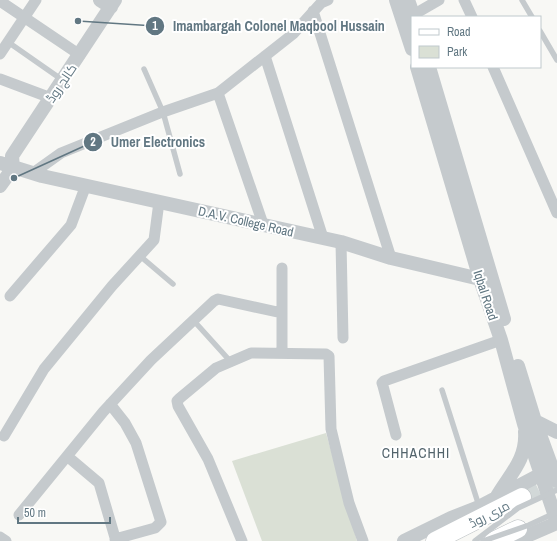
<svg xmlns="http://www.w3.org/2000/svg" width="557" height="541" viewBox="0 0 557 541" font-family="'Archivo Narrow',Cairo,sans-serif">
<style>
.green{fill:#dae0d5}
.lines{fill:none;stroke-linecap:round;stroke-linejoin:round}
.primary-tunnel{stroke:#d2d8d8;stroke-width:18;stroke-dasharray:18 9;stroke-linecap:butt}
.primary-casing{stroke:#b8bdc0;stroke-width:19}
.service{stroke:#c5cacd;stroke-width:5.5}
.minor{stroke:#c5cacd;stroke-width:11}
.tertiary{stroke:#c5cacd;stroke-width:14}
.primary{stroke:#fff;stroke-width:18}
.service-bridge{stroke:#c5cacd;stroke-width:5.5}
.labels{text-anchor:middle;stroke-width:4;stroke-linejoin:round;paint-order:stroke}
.street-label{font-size:13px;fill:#617782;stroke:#fff}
.neighbourhood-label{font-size:14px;letter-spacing:1px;fill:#53646c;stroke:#fff}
.leader{fill:none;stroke:#617782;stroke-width:1.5}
.callout-dot{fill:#617782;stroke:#fff;stroke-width:1.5}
.mark-label{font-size:12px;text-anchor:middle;font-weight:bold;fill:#fff}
.callout-label{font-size:14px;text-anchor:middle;font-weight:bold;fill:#617782;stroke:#fff;stroke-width:4;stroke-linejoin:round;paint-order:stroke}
</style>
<rect width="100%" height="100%" fill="#f8f8f5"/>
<path class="green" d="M326,433L357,541H262L232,461Z"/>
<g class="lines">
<path class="primary-tunnel" d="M522,497L557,480"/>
<defs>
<path id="primary" d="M435,541L522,497
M493,541L518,529"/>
</defs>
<use href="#primary" class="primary-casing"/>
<path class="service" d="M522,0L532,17
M540,31L557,60
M8,42L61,79
M144,69L163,112L180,174
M140,256L173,284
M194,321L231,362
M442,390L479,506"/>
<path class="minor" d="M464,0L472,17
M0,1L80,55
M313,11L391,258
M413,15L439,0
M0,54L36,0
M265,56L323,238
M493,67L557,213
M0,79L51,98
M218,93L263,224
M33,173L61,153L160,113L218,93L293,34L321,3L328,0
M341,242L343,338
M282,268V353
M10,296L71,225L86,185
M110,404L125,423L136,443L161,522L155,528L115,539
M396,435L383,386L382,383L384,381L501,340
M4,436L44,369L112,286L154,240L159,202
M67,456L99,483L116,541
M19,515L103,412L151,360L214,301L218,299L282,313
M0,537L6,541
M242,541L208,459L178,406L177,401L180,398L216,368L251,353L326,354L329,356L331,429L349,503L363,541"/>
<path class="tertiary" d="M100,0L111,7
M396,0L412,49
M408,0L414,17
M417,67L480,279L501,340L524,424L557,522
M429,67L504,319
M0,163L42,176L341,242L391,258L480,279L491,277
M13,168L12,156L115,0
M0,186L13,168
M518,366L535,421L557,481
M535,421L557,432
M496,498C509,475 527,460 525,432
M404,541L451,518L479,507L549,470
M515,541L557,523"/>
<use href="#primary" class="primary"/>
<path class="service-bridge" d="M475,541L518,508L557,490
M483,541L529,525L557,512"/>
</g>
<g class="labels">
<g class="street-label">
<text transform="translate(61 83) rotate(-56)" y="5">کالج روڈ</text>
<text transform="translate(246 221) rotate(13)" y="5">D.A.V. College Road</text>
<text transform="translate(486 295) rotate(72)" y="5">Iqbal Road</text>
<text transform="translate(489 514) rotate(-27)" y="5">مری روڈ</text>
</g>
<g class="neighbourhood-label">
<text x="416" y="458">CHHACHHI</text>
</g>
</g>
<path class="leader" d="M78 21L155 26M14 178L93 142"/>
<g class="callout-dot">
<circle cx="78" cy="21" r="4"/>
<circle cx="14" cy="178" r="4"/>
<circle cx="155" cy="26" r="10"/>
<circle cx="93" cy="142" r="10"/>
</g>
<g class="mark-label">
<text x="155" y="30">1</text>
<text x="93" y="146">2</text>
</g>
<g class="callout-label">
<text x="279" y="31">Imambargah Colonel Maqbool Hussain</text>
<text x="158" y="147">Umer Electronics</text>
</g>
<rect x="411" y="16" width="130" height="52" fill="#ffffff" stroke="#c0c9cd"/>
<rect x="419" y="29" width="20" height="6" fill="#ffffff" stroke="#c0c9cd"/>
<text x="447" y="36" font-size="12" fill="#617782">Road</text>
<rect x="419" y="46" width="20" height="12" fill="#dae0d5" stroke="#c0c9cd"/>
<text x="447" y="56" font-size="12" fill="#617782">Park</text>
<path d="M18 517v6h92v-6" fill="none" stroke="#617782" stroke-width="2"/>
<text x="24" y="517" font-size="12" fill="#617782" stroke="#ffffff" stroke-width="3" paint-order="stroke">50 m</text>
</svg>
